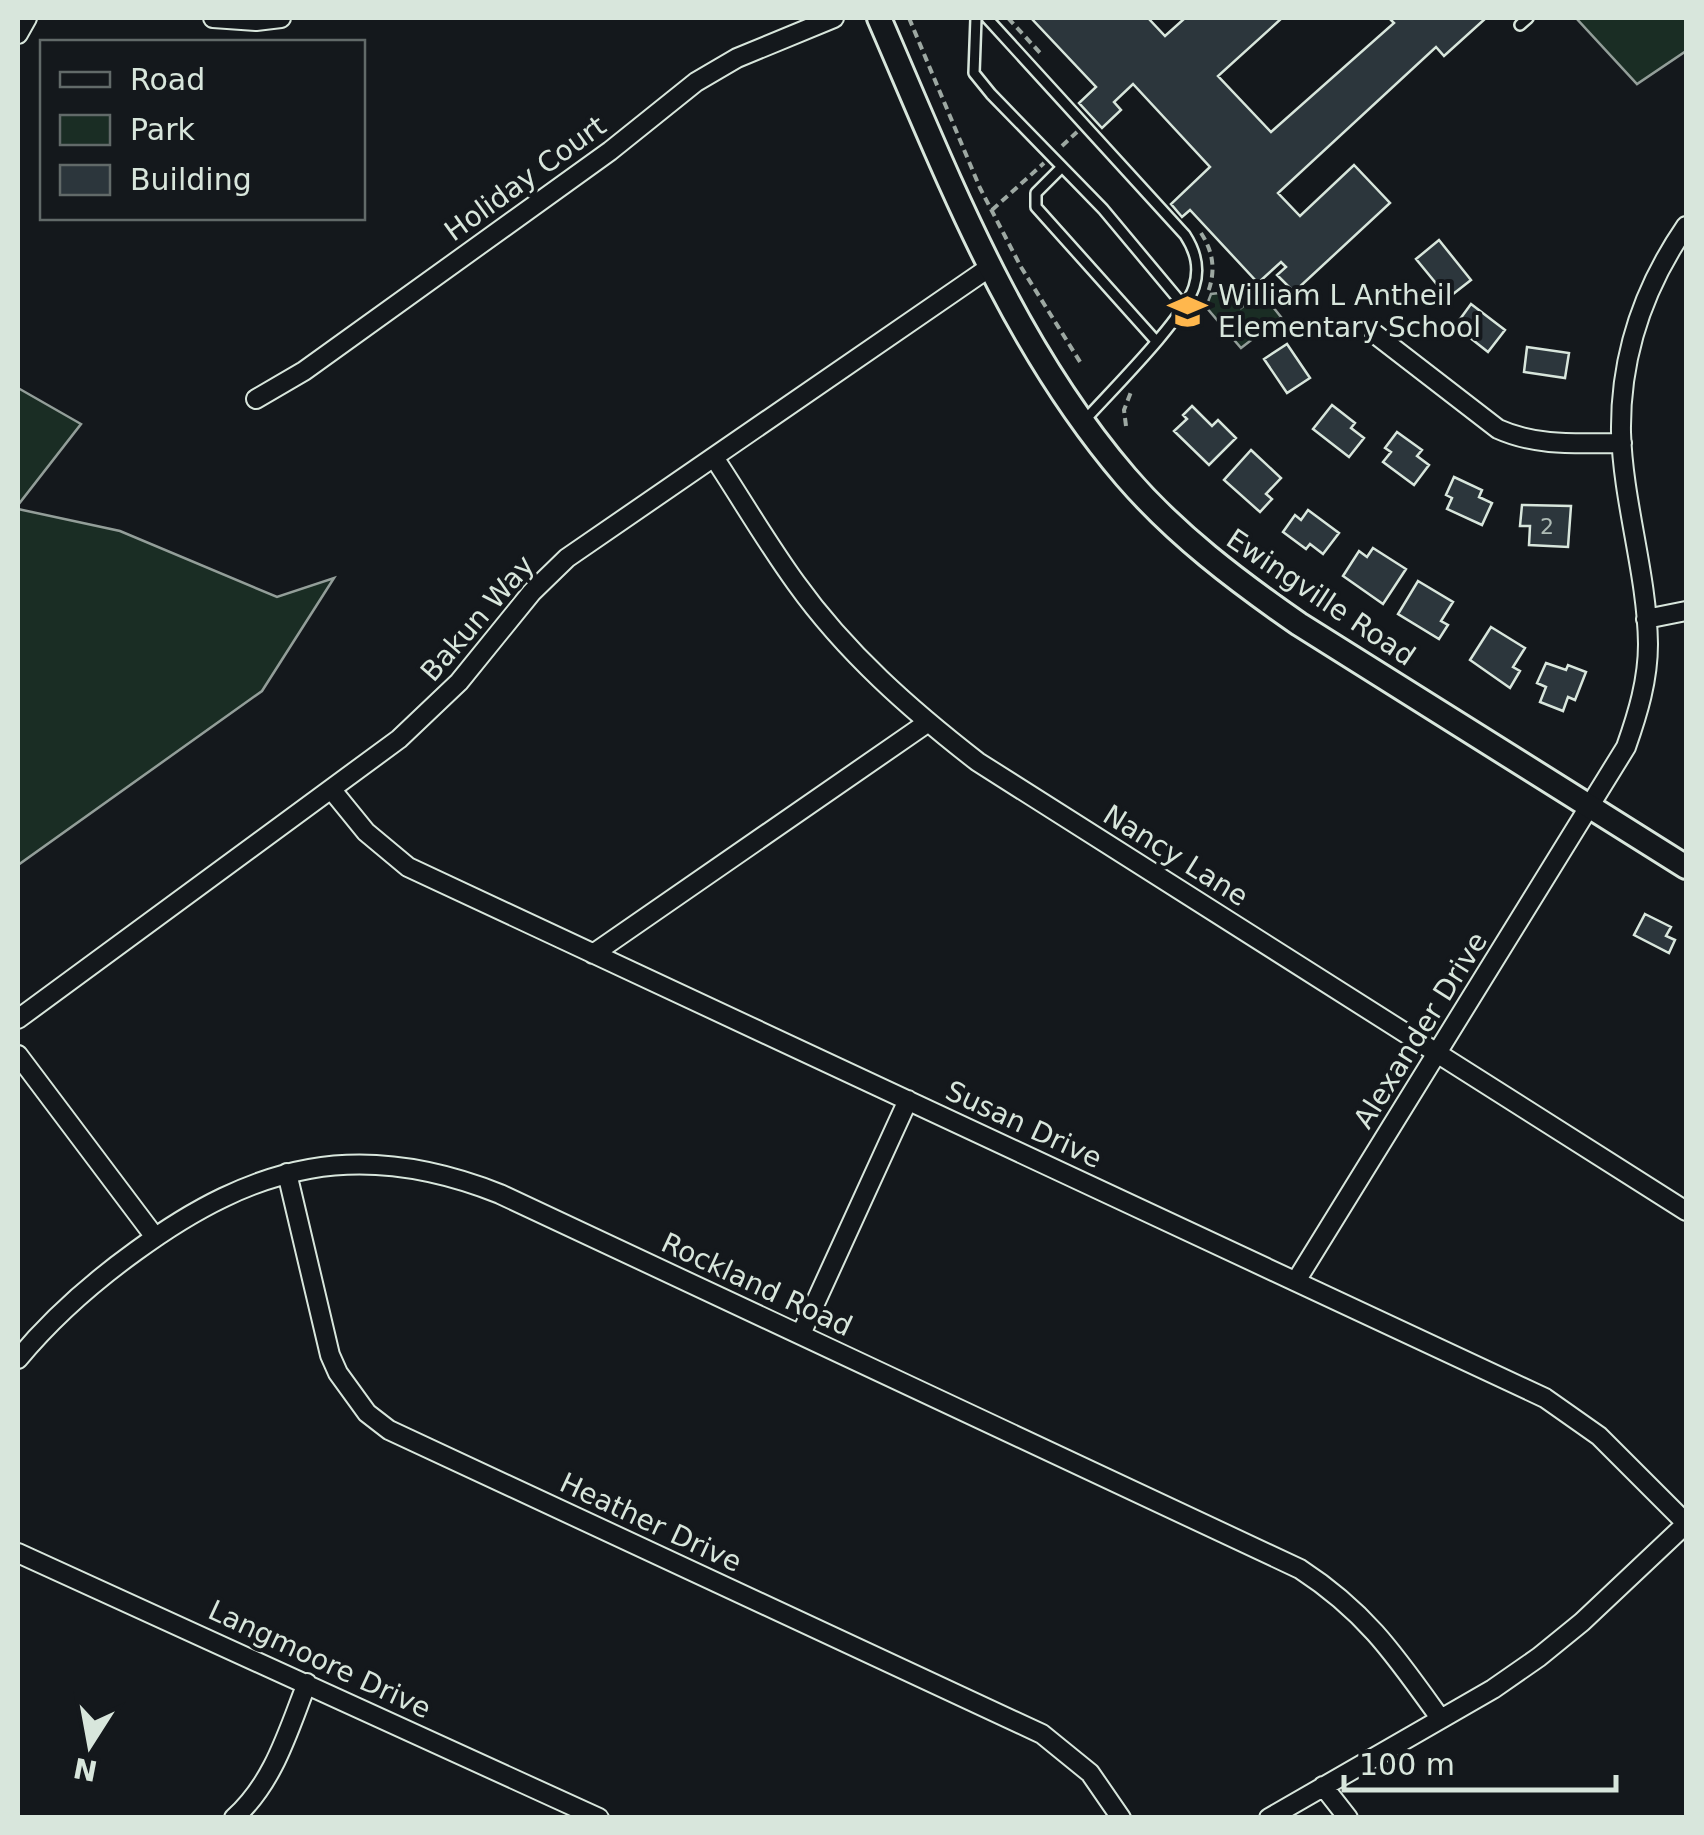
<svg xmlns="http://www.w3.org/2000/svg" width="1704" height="1835" viewBox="0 0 1704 1835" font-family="'DejaVu Sans',sans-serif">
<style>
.green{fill:#1a2d24;stroke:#939e99;stroke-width:2.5}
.building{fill:#2c363c;stroke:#d8e6dc;stroke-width:2.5}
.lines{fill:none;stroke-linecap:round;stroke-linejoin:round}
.service-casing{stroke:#d8e6dc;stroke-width:14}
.minor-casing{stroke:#d8e6dc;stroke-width:22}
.secondary-casing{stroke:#d8e6dc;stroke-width:28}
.path{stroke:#9da8a2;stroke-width:4;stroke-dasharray:8 5;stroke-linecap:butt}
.service{stroke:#14181c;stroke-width:9}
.minor{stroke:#14181c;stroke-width:18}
.secondary{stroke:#14181c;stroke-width:22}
.labels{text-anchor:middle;stroke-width:8;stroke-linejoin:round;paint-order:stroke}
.number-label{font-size:22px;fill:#adbab4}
.street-label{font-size:28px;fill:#d8e6dc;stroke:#14181c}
.poi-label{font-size:28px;fill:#d8e6dc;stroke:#14181c;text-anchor:start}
</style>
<rect width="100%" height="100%" fill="#14181c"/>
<path class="green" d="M1576,18H1686V51L1637,84Z
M1227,292L1241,308L1261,292L1281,317L1241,348L1206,307L1211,294Z
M18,388L81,424L18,505Z
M18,509L120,531L277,597L334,578L262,691L18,865Z"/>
<path class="building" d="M1031,18H1148L1165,36L1185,18H1282L1218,76L1271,132L1394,23L1389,18H1486L1444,56L1436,47L1278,193L1300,216L1354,165L1390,203L1294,292L1277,275L1286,267L1281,262L1258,283L1190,210L1182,217L1171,204L1210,167L1133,84L1114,102L1121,110L1102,128L1079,103L1096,87Z
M1439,240L1471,280L1448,298L1416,259Z
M1471,304L1505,330L1488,352L1455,326Z
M1287,344L1310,378L1287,393L1264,359Z
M1527,347L1569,353L1565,378L1524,372Z
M1332,405L1355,423L1351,428L1364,438L1349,457L1313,429Z
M1192,406L1212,426L1218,420L1236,438L1209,465L1174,431L1187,419L1183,415Z
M1397,432L1422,450L1417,456L1429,465L1414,485L1383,462L1391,452L1385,448Z
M1251,450L1281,478L1266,494L1272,499L1260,512L1224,480Z
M1454,477L1482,490L1479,497L1492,503L1482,525L1447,509L1452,498L1446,495Z
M1522,505L1571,506L1568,547L1529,545L1530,526H1520Z
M1308,510L1339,533L1323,554L1310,544L1306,549L1283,532L1295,515L1301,520Z
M1373,548L1406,569L1383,604L1343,576L1359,551L1367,557Z
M1418,581L1453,602L1441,621L1448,625L1439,639L1398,614Z
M1491,627L1525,648L1513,667L1520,671L1510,688L1470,660Z
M1546,663L1566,670L1568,665L1586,672L1575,700L1568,697L1563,711L1540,702L1546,687L1537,683Z
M1645,914L1671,927L1666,936L1675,940L1669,953L1634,935Z"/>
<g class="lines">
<defs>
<path id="service" d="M976,18L974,73L991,94L1103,209L1184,306
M987,18L1185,235C1196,252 1200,268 1194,287C1183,320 1110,392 1084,421
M1520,25L1528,18
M1062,167L1036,193V207L1156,341"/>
<path id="minor" d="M213,18L256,21L281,18
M18,34L27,18
M1375,334L1498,429C1538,447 1579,443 1622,443
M256,399L304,371L610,151L696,82L737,58L834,18
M715,459C742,500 767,543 796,583C846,653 911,710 978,762L1686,1211
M1646,619L1686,611
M331,789L366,832L408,867L1545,1398L1599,1436L1686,1523
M593,954L927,723
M18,1019L399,739L459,682L532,592L567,558L990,267
M18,1055L155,1237
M287,1173L330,1355L338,1373L367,1413L389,1430L1042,1734L1090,1773L1121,1818
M1296,1281L1626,747C1638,713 1648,680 1648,644C1647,573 1623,503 1621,432C1620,357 1644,287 1686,226
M801,1334L908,1100
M18,1359C52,1318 93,1282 136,1251C255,1164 359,1138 500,1194L1300,1569C1366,1612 1395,1655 1440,1718
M18,1553L599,1818
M1323,1786L1348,1818
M234,1818C274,1782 288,1731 307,1683
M1269,1818L1493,1689L1539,1657L1582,1622L1686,1524"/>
<path id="secondary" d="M879,18C948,177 1011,343 1126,477C1176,535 1237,581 1299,624L1686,867"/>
</defs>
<use href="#service" class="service-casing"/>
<use href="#minor" class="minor-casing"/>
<use href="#secondary" class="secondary-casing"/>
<path class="path" d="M909,18L980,188L1021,267L1082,365
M1008,18L1042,55
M1062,146L1077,132
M992,210L1044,163
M1201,233C1214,253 1216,272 1207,295
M1126,426L1124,410L1131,392"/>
<use href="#service" class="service"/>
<use href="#minor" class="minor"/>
<use href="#secondary" class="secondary"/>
</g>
<defs>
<symbol id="school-bare" viewBox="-9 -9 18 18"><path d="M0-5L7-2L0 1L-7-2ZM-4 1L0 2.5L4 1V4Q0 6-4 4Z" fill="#ffb74d" stroke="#14181c" stroke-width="2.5" paint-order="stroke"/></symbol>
</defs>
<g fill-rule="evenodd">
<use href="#school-bare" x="1160" y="284" width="55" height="55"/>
</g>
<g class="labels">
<g class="number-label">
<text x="1547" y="534">2</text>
</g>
<g class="street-label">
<text transform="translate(525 178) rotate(-36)" y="10">Holiday Court</text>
<text transform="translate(1321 597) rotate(34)" y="10">Ewingville Road</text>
<text transform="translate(477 618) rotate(-49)" y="10">Bakun Way</text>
<text transform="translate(1176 855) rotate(32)" y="10">Nancy Lane</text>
<text transform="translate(1420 1030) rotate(-58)" y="10">Alexander Drive</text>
<text transform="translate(1024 1124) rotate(25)" y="10">Susan Drive</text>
<text transform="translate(757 1284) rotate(25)" y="10">Rockland Road</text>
<text transform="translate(651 1522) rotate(25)" y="10">Heather Drive</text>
<text transform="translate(320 1659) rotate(25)" y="10">Langmoore Drive</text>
</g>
<g class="poi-label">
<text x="1218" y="305">William L Antheil<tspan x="1218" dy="32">Elementary School</tspan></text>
</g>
</g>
<rect width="1704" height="1835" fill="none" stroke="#d8e6dc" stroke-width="40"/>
<rect x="40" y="40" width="325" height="180" fill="#14181c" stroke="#626a69" stroke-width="2.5"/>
<rect x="60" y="72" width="50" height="15" fill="#14181c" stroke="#626a69" stroke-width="2.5"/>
<text x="130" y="90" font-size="30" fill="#d8e6dc">Road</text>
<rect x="60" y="115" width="50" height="30" fill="#1a2d24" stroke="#626a69" stroke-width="2.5"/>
<text x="130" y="140" font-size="30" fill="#d8e6dc">Park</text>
<rect x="60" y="165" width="50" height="30" fill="#2c363c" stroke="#626a69" stroke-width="2.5"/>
<text x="130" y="190" font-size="30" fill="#d8e6dc">Building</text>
<g transform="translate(90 1745) rotate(191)" stroke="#14181c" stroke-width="8" paint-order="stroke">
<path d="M0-8L18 38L0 25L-18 38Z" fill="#d8e6dc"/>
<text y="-15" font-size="28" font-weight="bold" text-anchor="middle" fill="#d8e6dc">N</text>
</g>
<path d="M1344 1775v15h272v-15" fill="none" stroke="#d8e6dc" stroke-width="5"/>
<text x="1359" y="1775" font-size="30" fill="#d8e6dc" stroke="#14181c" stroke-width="8" paint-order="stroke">100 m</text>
</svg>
